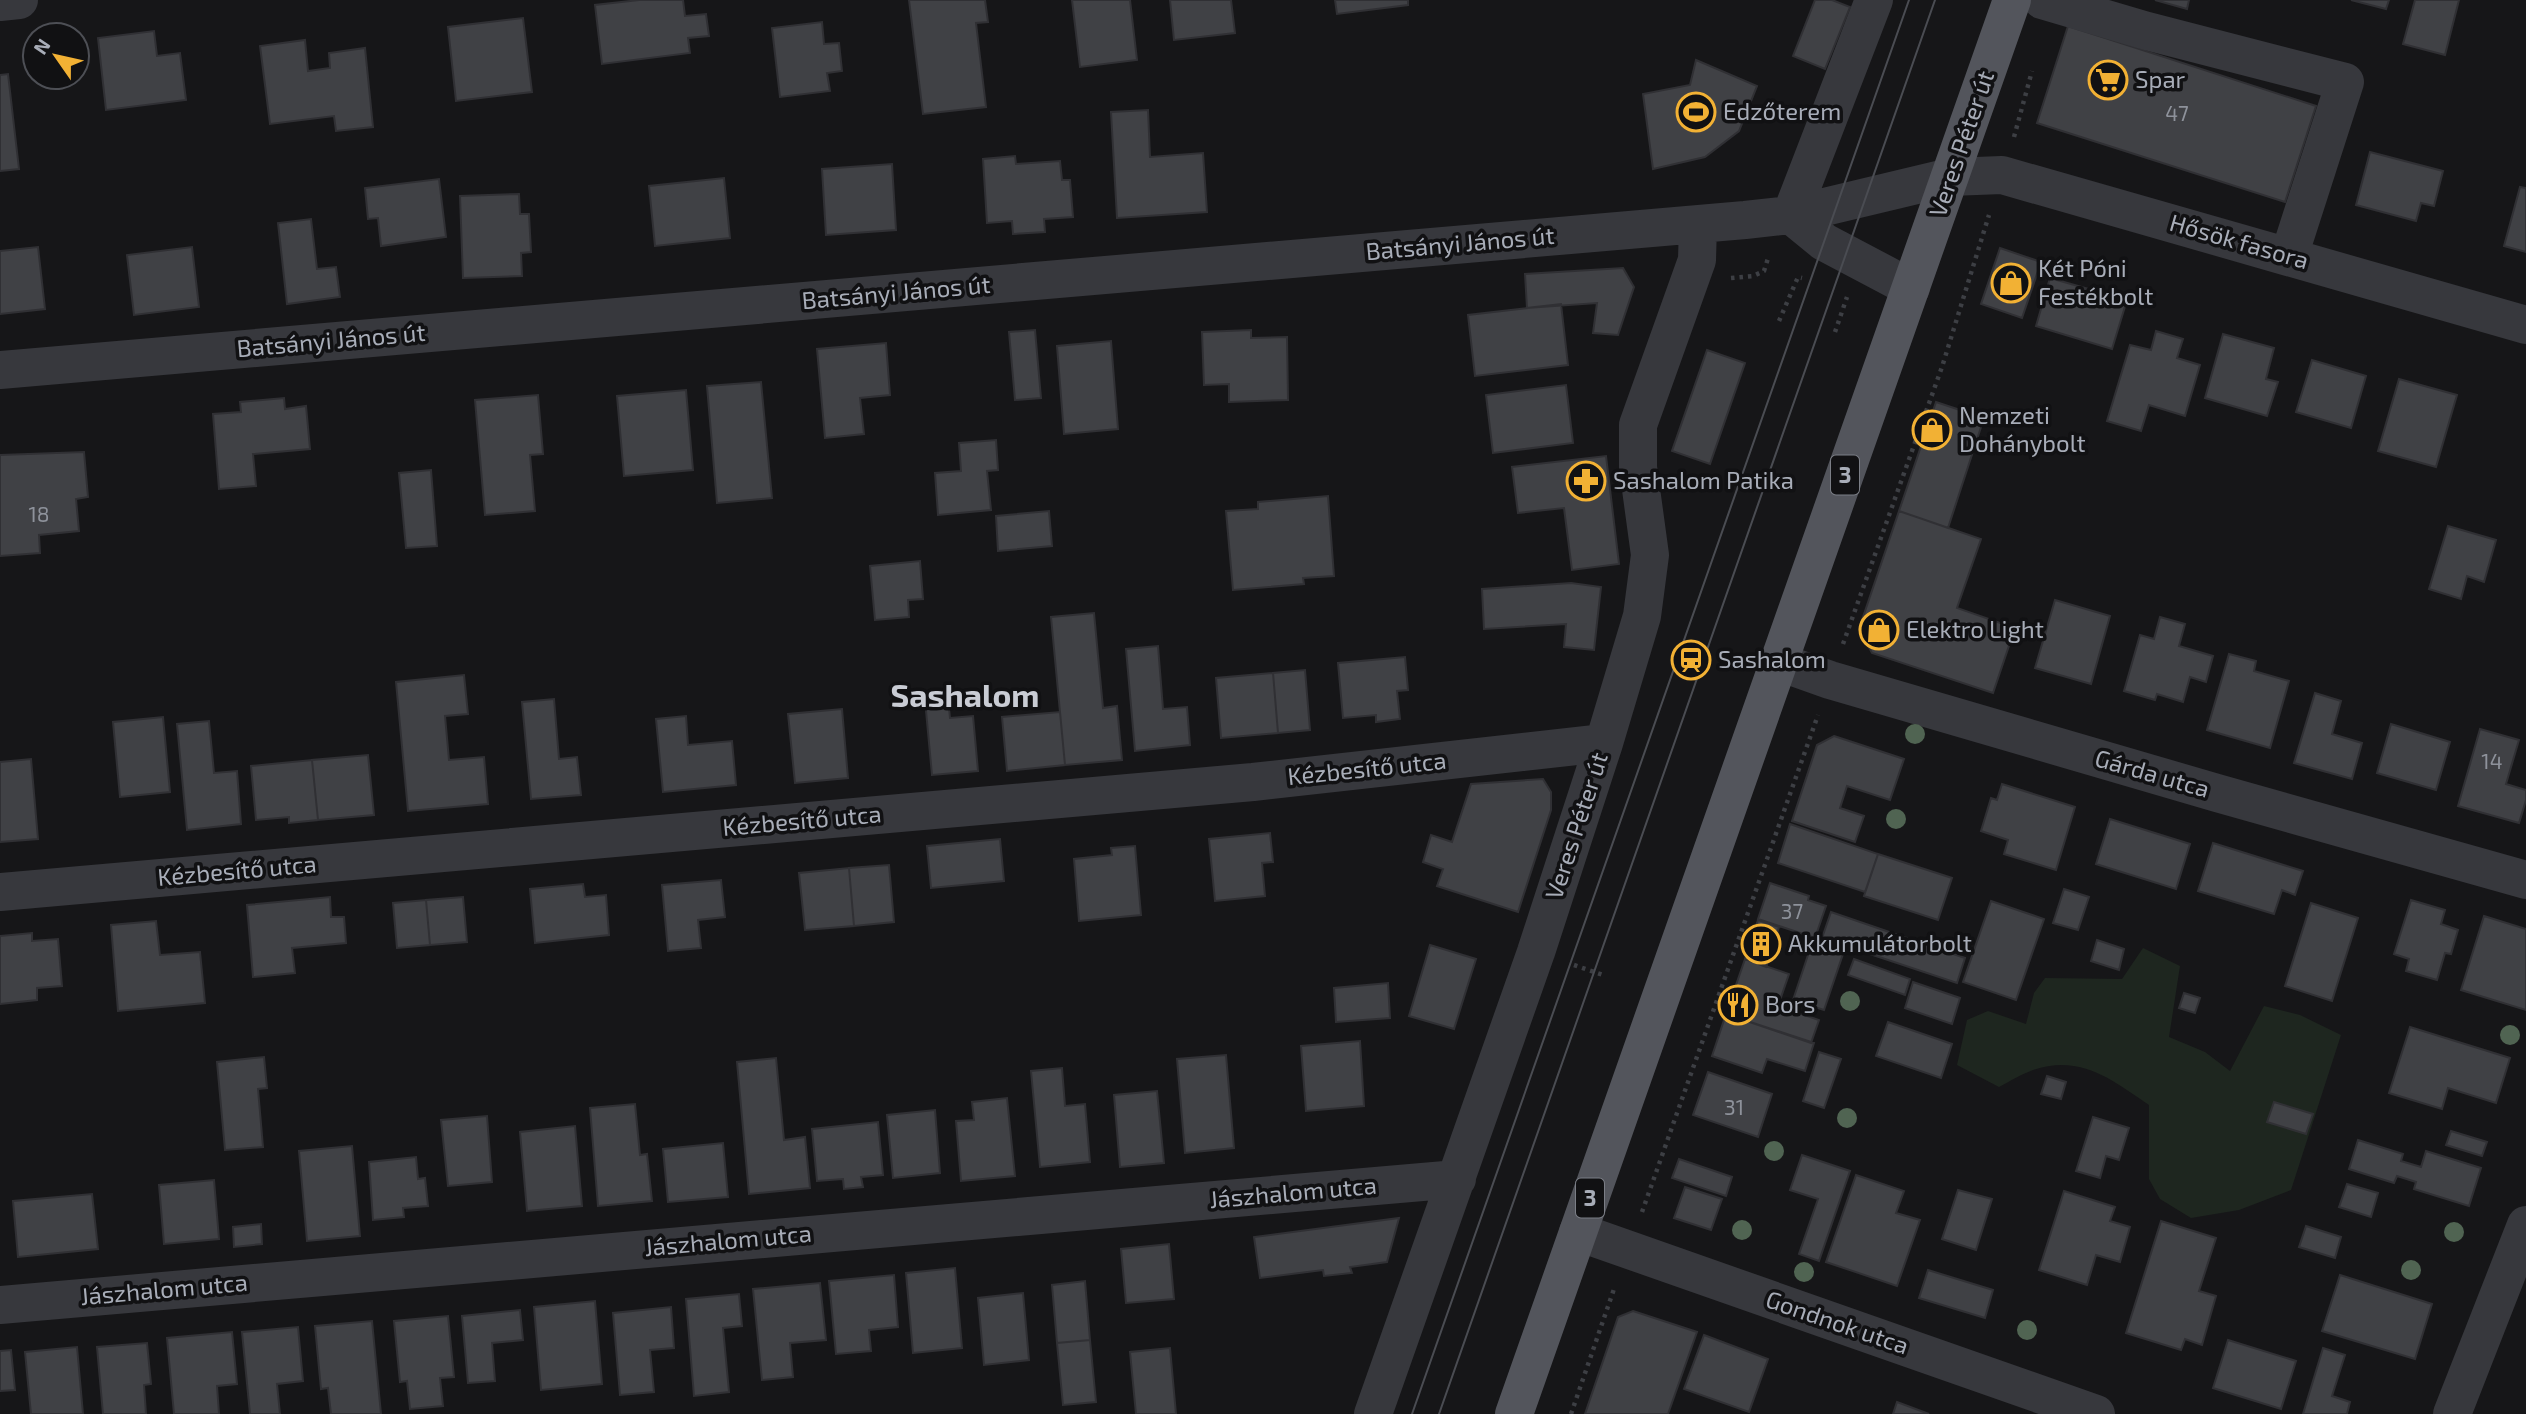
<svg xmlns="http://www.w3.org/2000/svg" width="2526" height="1414" viewBox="0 0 2526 1414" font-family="'Exo 2',sans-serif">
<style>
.green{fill:#1e261f}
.building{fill:#404145;stroke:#303034;stroke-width:2}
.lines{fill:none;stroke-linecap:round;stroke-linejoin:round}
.path{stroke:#3d3f44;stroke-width:4.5;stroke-dasharray:3.5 5;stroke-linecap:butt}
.minor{stroke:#37383d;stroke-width:38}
.major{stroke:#53555c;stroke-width:38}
.tram{stroke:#4a4c52;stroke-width:2}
.tree{fill:#506452}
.labels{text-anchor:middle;stroke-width:7;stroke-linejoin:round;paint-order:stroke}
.number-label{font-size:21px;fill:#8e929b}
.shield{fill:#111113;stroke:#7b7e86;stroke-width:2}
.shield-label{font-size:23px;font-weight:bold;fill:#a8adb8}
.poi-label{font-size:24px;fill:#a8adb8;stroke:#111113;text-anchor:start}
.street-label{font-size:24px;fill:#a8adb8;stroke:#111113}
.district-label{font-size:32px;font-weight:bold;fill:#c9ccd4;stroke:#111113}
</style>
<rect width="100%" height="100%" fill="#161618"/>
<path class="green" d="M2143,948L2180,966L2169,1037L2205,1052L2230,1071L2264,1006L2300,1015L2341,1035L2291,1190L2239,1210L2191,1218L2160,1199L2149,1179V1105C2112,1080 2081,1054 2033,1070C2022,1074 2010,1081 1999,1087L1957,1065L1967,1020L1988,1011L2026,1024L2034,993L2045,978L2122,979Z"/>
<path class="building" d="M639,0H683L685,16L706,14L709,36L688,38L690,53L602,64L595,5Z
M909,0H985L988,22L976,23L986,107L923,114Z
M1072,0H1130L1137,60L1080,67Z
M1170,0H1231L1235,33L1174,40Z
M1335,0H1408V5L1337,14Z
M1815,0H1832L1850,7L1825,69L1793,56Z
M2155,0H2189L2187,9Z
M2351,0H2389L2386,9Z
M2415,0H2459L2445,55L2403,44Z
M523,18L532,92L456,101L448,27Z
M822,22L824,44L839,43L842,71L827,73L830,91L780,97L772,28Z
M2068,26L2316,106L2285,202L2037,123Z
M154,31L157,56L180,53L186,100L106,110L98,38Z
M305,40L308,71L330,68L329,53L365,48L373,127L336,131L334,116L270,124L260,46Z
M1696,60L1757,86L1739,131L1705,157L1653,169L1643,94L1690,85Z
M8,74L19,169L0,171V75Z
M1148,110L1150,157L1203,153L1207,212L1117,218L1111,112Z
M2370,152L2443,171L2434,206L2421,203L2416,221L2356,205Z
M1015,156L1016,164L1060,161L1062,180H1070L1073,217L1044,219L1045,232L1013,234L1012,221L987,223L983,159Z
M892,164L896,230L826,235L822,169Z
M724,178L730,238L655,246L649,186Z
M439,179L446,237L381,246L378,218L368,219L365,188Z
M2520,187L2526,188V252L2504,246Z
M519,194L520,214H529L531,252L521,253L522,276L463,278L460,196Z
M311,219L317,269L336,267L340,297L287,304L278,223Z
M38,247L45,309L0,314V251Z
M192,247L199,307L134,315L127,255Z
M2000,248L2041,262L2022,318L1981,304Z
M1623,268L1634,287L1618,335L1593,333L1597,303L1527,308L1525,274Z
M2050,278L2127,300L2112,349L2036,326Z
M1561,304L1568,365L1475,376L1468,315Z
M1035,330L1041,398L1015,400L1009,332Z
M1251,330V338L1287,337L1288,400L1229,402V384L1204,385L1202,332Z
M2156,331L2183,339L2177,358L2200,365L2185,416L2149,405L2141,431L2107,421L2130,345L2151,350Z
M2223,334L2274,348L2266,379L2278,382L2267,416L2205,398Z
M1111,341L1118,429L1064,434L1057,346Z
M886,343L890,395L860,398L864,434L825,438L817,349Z
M1707,350L1745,363L1710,464L1672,451Z
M2312,360L2366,376L2351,428L2296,412Z
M2399,379L2457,395L2436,467L2378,451Z
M761,382L772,498L717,503L707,386Z
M1566,385L1573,443L1493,453L1486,395Z
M686,390L693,470L624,476L617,396Z
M538,395L543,454L530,455L535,511L485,515L475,400Z
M284,398L285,409L306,406L310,449L253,454L256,486L219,489L213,414L241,412L240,402Z
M1936,402L1984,418L1948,528L1899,511Z
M996,440L998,470L987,471L991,510L938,515L935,473L961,471L959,443Z
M84,452L88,497L76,499L79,531L39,535L40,553L0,556V455Z
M1606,456L1619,564L1572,570L1564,508L1518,513L1512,467Z
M431,470L437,546L406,548L399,473Z
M1328,496L1334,576L1303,578L1304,584L1233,590L1226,511L1258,509V502Z
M1049,511L1052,546L998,551L996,516Z
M1899,511L1981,539L1957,608L2015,628L1993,693L1872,653L1859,629Z
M2448,526L2496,540L2484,582L2467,576L2461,599L2429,589Z
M920,561L923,599L908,600L909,617L875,620L870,566Z
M1571,583L1601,587L1594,650L1564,647L1566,624L1484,629L1482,589Z
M2055,600L2110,616L2091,684L2035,668Z
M1094,613L1103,708L1117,706L1122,760L1065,765L1051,617Z
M2160,617L2185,624L2179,646L2213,656L2206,682L2190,677L2183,702L2157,694L2155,700L2124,691L2140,635L2154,639Z
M1158,646L1163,709L1187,707L1190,745L1135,751L1126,649Z
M2229,654L2256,661L2254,671L2289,681L2270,748L2207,730Z
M1405,657L1408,690L1397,691L1400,719L1376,722V715L1343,718L1338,663Z
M1305,670L1310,730L1278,733L1273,673Z
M1273,673L1278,733L1221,738L1216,678Z
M464,675L468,714L445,716L449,760L484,757L488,804L408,811L396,682Z
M2315,693L2341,701L2332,734L2362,743L2352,779L2294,763Z
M948,698L950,718L973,716L978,771L932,775L925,700Z
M554,699L559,759L577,757L581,795L531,799L522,702Z
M842,709L848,778L795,783L788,714Z
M1060,712L1065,765L1007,771L1002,717Z
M686,716L688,745L732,741L736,785L663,792L656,719Z
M163,717L170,792L120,797L113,722Z
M209,721L214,773L237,771L241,824L187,830L177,724Z
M2391,724L2450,742L2436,790L2377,773Z
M2480,729L2519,740L2506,784L2526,790V800L2519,823L2458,806Z
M1834,736L1904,759L1890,800L1847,786L1840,808L1864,816L1855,842L1792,821L1817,745Z
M368,755L374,815L318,820L312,760Z
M31,759L38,839L0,842V762Z
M312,760L318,820L289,823V817L256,820L251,766Z
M1543,779L1551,792V810L1518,912L1437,886L1443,869L1423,862L1431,835L1452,842L1471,784Z
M2002,784L2075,807L2056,870L2004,854L2008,840L1981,831L1991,798L1997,800Z
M2110,819L2190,844L2176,889L2096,864Z
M1790,824L1878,854L1865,892L1778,863Z
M1270,833L1273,862L1262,863L1265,896L1215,901L1209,839Z
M1000,839L1004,881L931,888L927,846Z
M2213,843L2303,871L2295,895L2282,890L2274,914L2198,891Z
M1135,846L1141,915L1079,921L1074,859L1112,855L1111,848Z
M1878,854L1952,878L1938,920L1864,896Z
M889,865L894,922L854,926L849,868Z
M849,868L854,926L805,930L799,873Z
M721,880L725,917L698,920L701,948L668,951L662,885Z
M1770,883L1809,896L1808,900L1826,906L1815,938L1758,919Z
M583,884L585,897L606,895L609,935L535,943L530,889Z
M2064,889L2089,897L2078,930L2053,923Z
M330,897L331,917H344L346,943L292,948L295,973L253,977L247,905Z
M463,897L467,942L430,945L426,900Z
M426,900L430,945L397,948L393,903Z
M2411,900L2445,910L2441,924L2458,930L2451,954L2445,953L2437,980L2406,971L2409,959L2394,954Z
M1991,901L2044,919L2016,1000L1963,982Z
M2311,903L2358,918L2332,1001L2285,986Z
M1831,912L1965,958L1957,983L1822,938Z
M2484,916L2526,929V1010L2461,990Z
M1758,920L1779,927L1766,967L1745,959Z
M156,921L160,955L200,952L205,1003L118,1011L111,925Z
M32,933V941L58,939L62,986L37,988V1000L0,1004V936Z
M1813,940L1844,951L1824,1010L1793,1000Z
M2097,940L2124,949L2119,970L2091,961Z
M1430,945L1476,959L1454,1029L1409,1016Z
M1745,959L1789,974L1778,1006L1819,1020L1811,1043L1726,1014Z
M1854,959L1910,979L1905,995L1848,975Z
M1913,982L1960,998L1952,1024L1905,1008Z
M1388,983L1390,1018L1336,1022L1334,988Z
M2184,993L2200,998L2195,1013L2179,1008Z
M1726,1014L1814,1043L1805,1071L1767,1059L1762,1073L1712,1056Z
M1888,1022L1952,1044L1941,1078L1876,1056Z
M2410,1027L2510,1058L2496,1103L2448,1088L2442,1109L2389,1093Z
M1360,1041L1364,1106L1306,1111L1301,1046Z
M1819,1052L1841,1059L1824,1108L1803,1101Z
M1226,1055L1234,1148L1185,1153L1177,1059Z
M264,1057L267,1088L258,1089L263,1147L225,1150L217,1062Z
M776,1058L784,1140L805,1137L810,1188L749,1194L737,1062Z
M1062,1068L1065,1106L1085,1104L1090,1162L1040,1167L1031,1071Z
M1708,1072L1772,1094L1758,1137L1693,1115Z
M2047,1076L2066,1082L2061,1099L2041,1094Z
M1157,1091L1164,1163L1120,1167L1114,1095Z
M1007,1098L1015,1176L961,1181L956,1121L974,1120L972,1102Z
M2274,1102L2313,1114L2306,1134L2267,1122Z
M635,1104L640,1155L647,1154L652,1201L598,1206L590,1108Z
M935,1110L940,1173L893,1178L887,1115Z
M487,1116L492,1182L448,1186L441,1120Z
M2093,1117L2129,1128L2119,1160L2106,1156L2100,1178L2076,1171Z
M878,1122L883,1175L861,1177L863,1187L844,1189L843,1179L817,1181L812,1129Z
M575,1126L582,1206L527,1211L520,1132Z
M2451,1131L2487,1142L2482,1156L2446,1145Z
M2358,1140L2403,1154L2401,1161L2421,1167L2426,1151L2481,1168L2469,1206L2414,1189L2416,1182L2397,1176L2394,1183L2349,1169Z
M723,1143L728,1197L668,1202L663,1149Z
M352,1146L360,1236L307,1241L299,1151Z
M1802,1155L1850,1171L1819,1261L1799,1254L1818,1199L1790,1190Z
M416,1157L418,1179L425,1178L428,1206L403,1208L404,1217L373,1220L369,1162Z
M1679,1159L1732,1177L1726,1196L1672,1178Z
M1856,1175L1904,1191L1896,1213L1920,1220L1897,1286L1826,1262Z
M214,1180L219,1239L164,1244L159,1185Z
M2347,1184L2378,1193L2371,1217L2339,1207Z
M1685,1187L1722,1199L1711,1230L1674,1218Z
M1958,1190L1992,1199L1976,1250L1942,1239Z
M2064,1191L2115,1207L2110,1221L2130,1227L2120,1262L2096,1255L2087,1285L2039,1270Z
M92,1194L98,1249L18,1257L13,1201Z
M1399,1218L1387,1262L1350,1267L1352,1273L1324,1276L1323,1270L1260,1278L1254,1237Z
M2161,1221L2216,1238L2199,1291L2216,1296L2202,1345L2185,1339L2181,1350L2126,1333Z
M261,1224L262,1244L234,1247L233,1227Z
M2306,1226L2341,1237L2335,1258L2299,1247Z
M1169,1244L1174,1299L1126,1303L1121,1249Z
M955,1268L962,1348L913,1353L906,1273Z
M1928,1270L1993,1290L1985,1318L1919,1298Z
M894,1275L898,1327L869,1330L871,1351L836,1354L829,1281Z
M2340,1275L2432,1304L2415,1359L2322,1331Z
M1085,1281L1090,1340L1057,1343L1052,1285Z
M820,1283L826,1340L790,1343L793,1377L762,1380L753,1289Z
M1023,1293L1029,1360L984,1365L978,1298Z
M739,1294L742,1326L723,1328L729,1392L694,1396L686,1299Z
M595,1301L602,1384L541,1390L534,1307Z
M671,1307L674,1348L650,1350L654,1392L620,1395L613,1313Z
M520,1310L523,1340L492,1343L495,1381L468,1383L462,1316Z
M1633,1311L1697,1332L1668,1414H1585L1618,1317Z
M448,1316L454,1377L440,1378L443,1406L410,1409L407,1381L400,1382L394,1321Z
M372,1321L381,1414H331L328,1388L321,1389L315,1326Z
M298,1327L303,1381L277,1384L280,1414H250L242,1332Z
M232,1332L237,1384L217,1386L219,1414H174L167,1338Z
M1704,1335L1768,1359L1749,1412L1684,1389Z
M1090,1340L1096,1402L1063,1405L1057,1343Z
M2228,1340L2296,1361L2281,1409L2213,1388Z
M147,1343L151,1384L144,1385L146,1414H103L97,1347Z
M77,1347L83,1414H31L25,1352Z
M1170,1348L1176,1414H1136L1130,1352Z
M2323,1348L2345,1355L2332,1396L2350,1402L2347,1414H2303Z
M11,1350L15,1390L0,1391V1351Z
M1897,1402L1929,1414H1893Z"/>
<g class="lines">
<path class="path" d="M2014,137L2032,71
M1731,278L1753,276L1764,271L1769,255
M1779,321L1798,277L1802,278
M1835,332L1847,297
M1843,644L1942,367L1989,215
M1574,965L1606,976
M1642,1212L1818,715
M1571,1414L1615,1286"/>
<path class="minor" d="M2042,0L2147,31L2345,82L2289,256
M0,2L19,0
M1791,215L1874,0
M1791,215L1824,242L1911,288
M0,370L1745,220L1791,215L1950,177L2002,175L2526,325
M1779,662L1830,680L2217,793L2526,880
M0,892L1253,782L1604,743
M1578,1232L2096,1414
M0,1305L1457,1179
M1373,1414L1536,952L1604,743L1642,616L1650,555L1638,467V425L1697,260L1698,224
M2452,1414L2526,1225"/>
<path class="major" d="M1514,1414L2012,0"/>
<path class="tram" d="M1412,1414L1909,0
M1439,1414L1935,0"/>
</g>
<g class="tree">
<circle cx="1915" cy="734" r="10"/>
<circle cx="1896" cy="819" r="10"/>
<circle cx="1850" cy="1001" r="10"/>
<circle cx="2510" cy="1035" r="10"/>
<circle cx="1847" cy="1118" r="10"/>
<circle cx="1774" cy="1151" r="10"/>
<circle cx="1742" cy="1230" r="10"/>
<circle cx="2454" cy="1232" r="10"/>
<circle cx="2411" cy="1270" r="10"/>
<circle cx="1804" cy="1272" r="10"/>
<circle cx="2027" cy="1330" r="10"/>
</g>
<defs>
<symbol id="supermarket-ring" viewBox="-11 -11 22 22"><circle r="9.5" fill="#111113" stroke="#f2b134" stroke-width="1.5"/><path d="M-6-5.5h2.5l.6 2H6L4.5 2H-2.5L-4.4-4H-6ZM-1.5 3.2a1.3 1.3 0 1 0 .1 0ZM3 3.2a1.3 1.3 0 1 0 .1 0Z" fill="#f2b134"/></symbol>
<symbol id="stadium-ring" viewBox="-11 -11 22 22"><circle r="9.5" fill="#111113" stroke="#f2b134" stroke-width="1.5"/><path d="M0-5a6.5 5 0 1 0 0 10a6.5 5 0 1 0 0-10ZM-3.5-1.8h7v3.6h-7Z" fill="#f2b134"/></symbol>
<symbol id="shop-ring" viewBox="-11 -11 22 22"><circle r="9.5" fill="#111113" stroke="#f2b134" stroke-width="1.5"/><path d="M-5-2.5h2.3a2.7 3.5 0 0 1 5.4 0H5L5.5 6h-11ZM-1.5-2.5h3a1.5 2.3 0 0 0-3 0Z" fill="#f2b134"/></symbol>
<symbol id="pharmacy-ring" viewBox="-11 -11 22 22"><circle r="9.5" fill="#111113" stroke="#f2b134" stroke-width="1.5"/><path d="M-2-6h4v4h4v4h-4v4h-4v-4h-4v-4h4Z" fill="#f2b134"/></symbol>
<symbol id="station-ring" viewBox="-11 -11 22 22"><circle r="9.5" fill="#111113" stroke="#f2b134" stroke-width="1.5"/><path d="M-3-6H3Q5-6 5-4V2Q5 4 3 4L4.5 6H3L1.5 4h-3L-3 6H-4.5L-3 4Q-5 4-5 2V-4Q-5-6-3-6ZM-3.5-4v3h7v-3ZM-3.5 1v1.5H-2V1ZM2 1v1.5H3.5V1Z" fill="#f2b134"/></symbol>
<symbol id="building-ring" viewBox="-11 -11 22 22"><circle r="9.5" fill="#111113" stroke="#f2b134" stroke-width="1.5"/><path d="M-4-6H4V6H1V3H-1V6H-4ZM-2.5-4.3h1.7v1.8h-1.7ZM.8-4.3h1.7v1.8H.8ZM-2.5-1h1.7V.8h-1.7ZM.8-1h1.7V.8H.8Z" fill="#f2b134"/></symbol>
<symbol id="restaurant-ring" viewBox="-11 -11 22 22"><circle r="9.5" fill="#111113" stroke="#f2b134" stroke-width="1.5"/><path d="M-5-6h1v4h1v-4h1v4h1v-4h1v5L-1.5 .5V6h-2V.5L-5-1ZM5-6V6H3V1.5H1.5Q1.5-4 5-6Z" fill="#f2b134"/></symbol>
</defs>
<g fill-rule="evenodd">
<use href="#supermarket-ring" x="2086" y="58" width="44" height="44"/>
<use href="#stadium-ring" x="1674" y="90" width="44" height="44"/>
<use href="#shop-ring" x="1989" y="261" width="44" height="44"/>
<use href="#shop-ring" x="1910" y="408" width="44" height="44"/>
<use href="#pharmacy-ring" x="1564" y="459" width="44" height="44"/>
<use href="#shop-ring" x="1857" y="608" width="44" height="44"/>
<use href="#station-ring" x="1669" y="638" width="44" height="44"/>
<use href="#building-ring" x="1739" y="922" width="44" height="44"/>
<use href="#restaurant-ring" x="1716" y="983" width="44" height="44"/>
</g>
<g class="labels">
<g class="number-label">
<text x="2177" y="121">47</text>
<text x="39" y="522">18</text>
<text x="2492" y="769">14</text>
<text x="1792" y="919">37</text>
<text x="1734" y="1115">31</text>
</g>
<g class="shield">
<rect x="1831" y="455.5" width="28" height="39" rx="5"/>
<rect x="1576" y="1178.5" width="28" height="39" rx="5"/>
</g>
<g class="shield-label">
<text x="1845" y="483">3</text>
<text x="1590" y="1206">3</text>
</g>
<g class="poi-label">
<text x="2135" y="88">Spar</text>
<text x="1723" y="120">Edzőterem</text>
<text x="2038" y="277">Két Póni<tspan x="2038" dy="28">Festékbolt</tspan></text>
<text x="1959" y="424">Nemzeti<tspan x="1959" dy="28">Dohánybolt</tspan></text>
<text x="1613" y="489">Sashalom Patika</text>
<text x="1906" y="638">Elektro Light</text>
<text x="1718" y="668">Sashalom</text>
<text x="1788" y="952">Akkumulátorbolt</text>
<text x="1765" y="1013">Bors</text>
</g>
<g class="street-label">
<text transform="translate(1962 144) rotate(-71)" y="8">Veres Péter út</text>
<text transform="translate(2239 242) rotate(16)" y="8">Hősök fasora</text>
<text transform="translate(1460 244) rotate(-5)" y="8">Batsányi János út</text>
<text transform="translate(896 293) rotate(-5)" y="8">Batsányi János út</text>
<text transform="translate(331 341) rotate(-5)" y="8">Batsányi János út</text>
<text transform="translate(1367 769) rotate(-6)" y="8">Kézbesítő utca</text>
<text transform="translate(2152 774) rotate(16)" y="8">Gárda utca</text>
<text transform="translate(802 821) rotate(-5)" y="8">Kézbesítő utca</text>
<text transform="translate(1577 826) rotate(-72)" y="8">Veres Péter út</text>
<text transform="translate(237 871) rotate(-5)" y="8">Kézbesítő utca</text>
<text transform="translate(1293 1193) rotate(-5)" y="8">Jászhalom utca</text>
<text transform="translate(728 1241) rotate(-5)" y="8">Jászhalom utca</text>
<text transform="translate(164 1290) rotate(-5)" y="8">Jászhalom utca</text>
<text transform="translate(1837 1323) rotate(19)" y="8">Gondnok utca</text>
</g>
<g class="district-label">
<text x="965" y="707">Sashalom</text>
</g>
</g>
<g transform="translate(56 56) rotate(304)"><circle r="33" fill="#111113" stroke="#4d4f55" stroke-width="2"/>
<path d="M0-5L12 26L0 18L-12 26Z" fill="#f2b134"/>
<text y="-10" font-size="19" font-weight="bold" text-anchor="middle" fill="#a8adb8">N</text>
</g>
</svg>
